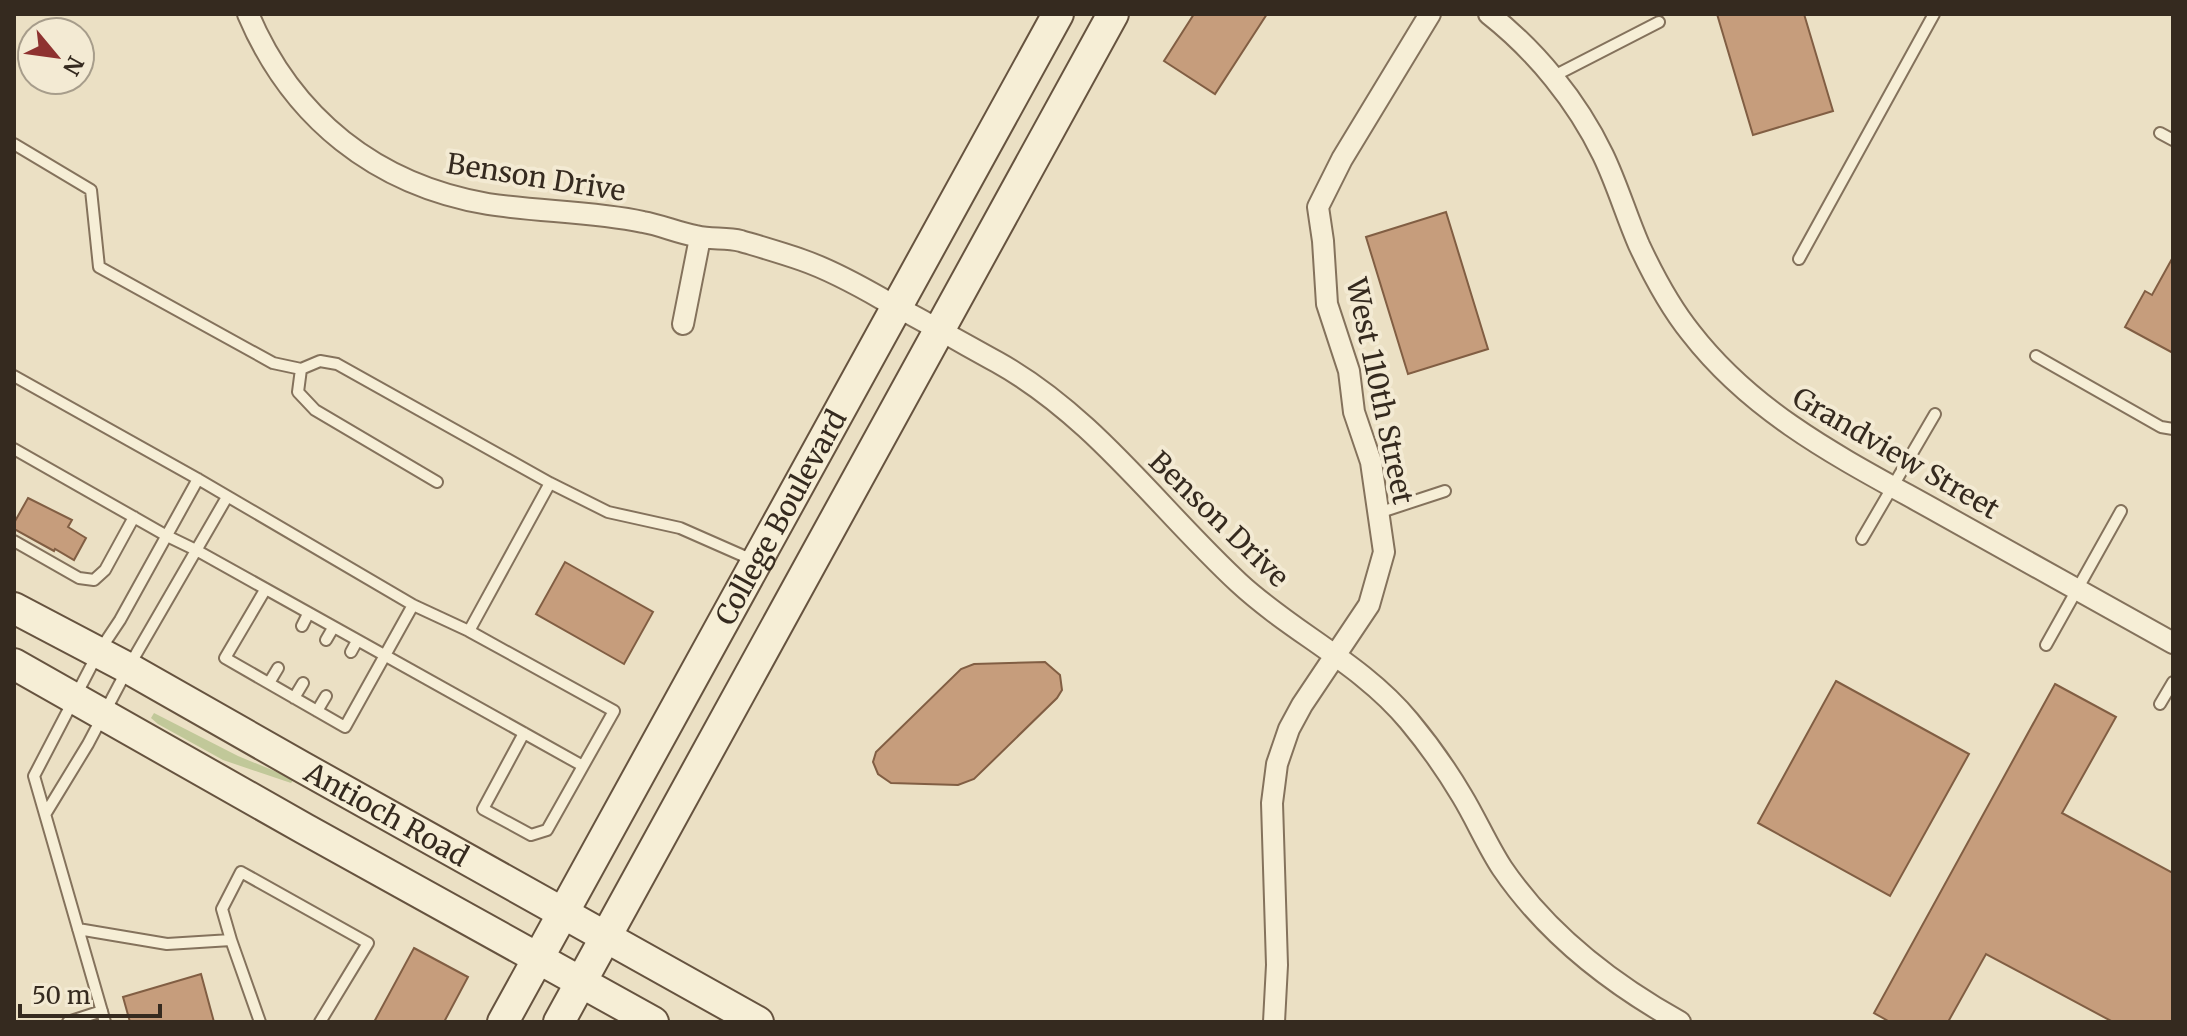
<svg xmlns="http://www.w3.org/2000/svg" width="2187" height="1036" viewBox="0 0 2187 1036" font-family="Merriweather,serif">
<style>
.green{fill:#c1c899}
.building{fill:#c69d7c;stroke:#815e43;stroke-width:2}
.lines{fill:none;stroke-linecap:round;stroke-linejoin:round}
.lane-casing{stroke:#84725c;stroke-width:14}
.street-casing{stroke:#84725c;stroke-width:24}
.secondary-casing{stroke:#66533f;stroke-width:34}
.lane{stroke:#f6eed6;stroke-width:10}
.street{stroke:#f6eed6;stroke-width:20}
.secondary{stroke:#f6eed6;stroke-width:30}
.labels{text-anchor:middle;stroke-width:8;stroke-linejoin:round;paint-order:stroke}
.street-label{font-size:28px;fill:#352a1f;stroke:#f3ead3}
</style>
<rect width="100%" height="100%" fill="#ebe0c4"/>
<path class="green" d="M154,713L238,756L294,779L291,783L223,760L158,724L151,718Z"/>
<path class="building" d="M1194,14H1267L1215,94L1164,61Z
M1717,14H1804L1833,111L1753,135Z
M1446,212L1488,349L1408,374L1366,237Z
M2173,257V353L2125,327L2145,291L2152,295Z
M28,498L72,520L68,527L86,538L74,560L55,549L54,551L14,529V523Z
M565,562L653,612L624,664L536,614Z
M1045,662L1060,675L1062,690L1057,698L974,779L958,785L891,783L878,774L873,762L876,752L961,669L974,664Z
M1836,681L1969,754L1890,896L1758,823Z
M2055,684L2116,717L2062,813L2173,873V1022H2113L1986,954L1948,1022H1890L1874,1013Z
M414,948L468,977L444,1022H374Z
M201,974L214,1022H130L123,997Z"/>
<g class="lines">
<defs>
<path id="lane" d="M1552,77L1659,22
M2160,133L2173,140
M14,144L91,190L99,267L273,363L301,369
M1799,259L1934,14
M2036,356L2161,427L2173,429
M14,376L198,479L413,605L469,631L550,483
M14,449L167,536L196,550L583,766
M437,482L315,410L298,392L301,369L320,361L337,364L550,483L608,512L680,528L755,561
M1378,513L1445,491
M1862,539L1935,414
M14,541L79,578L94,580L105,570L134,517
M265,590L225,658L345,727L413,605
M302,626L308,614
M469,631L614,711L547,830L531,835L483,809L524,733
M326,640L333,628
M2046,645L2121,511
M351,652L357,641
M269,683L278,668
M294,698L303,683
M2160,704L2173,682
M317,711L326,696
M46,813L88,744L128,668L227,497
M78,929L167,944L231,940L222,909L241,872L368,943L320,1022
M231,940L260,1022
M68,1022L102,1011
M105,1022L34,776L98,653L120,620L198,479"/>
<path id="street" d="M248,14C292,118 376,185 488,204C539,212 592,211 643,222C661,225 678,233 696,236C710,240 726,237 741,241C761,247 782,253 802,260C831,270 858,285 884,300C922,320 959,341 997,362C1094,416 1159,509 1239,583C1293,633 1362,664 1409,721C1429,745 1446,769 1462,796C1476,819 1487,845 1502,868C1547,934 1610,983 1680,1022
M1489,14C1536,51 1577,101 1603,155C1617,184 1626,215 1639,245C1653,275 1670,307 1691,333C1757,418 1849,462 1940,513C2018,556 2095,600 2173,643
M683,324L700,238
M1274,1022L1277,965L1272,803L1277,764L1289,729L1302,705L1369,605L1384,552L1371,462L1354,412L1349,371L1327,304L1323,241L1318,207L1342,159L1430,14"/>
<g id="secondary">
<path id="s1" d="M14,608L128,668L302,767L758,1022"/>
<path d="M14,664L305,829L653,1022"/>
<path id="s2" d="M503,1022L1058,14"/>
<path d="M559,1022L1113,14"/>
</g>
</defs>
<use href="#lane" class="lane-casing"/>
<use href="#street" class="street-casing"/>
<use href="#secondary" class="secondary-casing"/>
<use href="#lane" class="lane"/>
<use href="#street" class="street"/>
<use href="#secondary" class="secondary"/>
</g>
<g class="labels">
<g class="street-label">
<text transform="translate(536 177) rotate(9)" y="10">Benson Drive</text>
<text transform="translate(1380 391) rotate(78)" y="10">West 110th Street</text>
<text transform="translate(1896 453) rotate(30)" y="10">Grandview Street</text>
<text dy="10" stroke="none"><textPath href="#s2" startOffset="576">College Boulevard</textPath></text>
<text transform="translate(1219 519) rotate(44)" y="10">Benson Drive</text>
<text dy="10" stroke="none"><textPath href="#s1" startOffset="426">Antioch Road</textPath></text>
</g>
</g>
<rect width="2187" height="1036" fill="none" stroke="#352a1f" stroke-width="32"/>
<g transform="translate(56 56) rotate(119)"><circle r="38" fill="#f3ead3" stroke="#a79d8b" stroke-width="2"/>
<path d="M0-6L14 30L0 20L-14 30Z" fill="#8e3230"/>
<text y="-12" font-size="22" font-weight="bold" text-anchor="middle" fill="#352a1f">N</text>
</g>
<path d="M20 1004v12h140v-12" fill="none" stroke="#352a1f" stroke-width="4"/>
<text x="32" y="1004" font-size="24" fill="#352a1f" stroke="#f3ead3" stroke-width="6" paint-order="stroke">50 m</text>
</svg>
